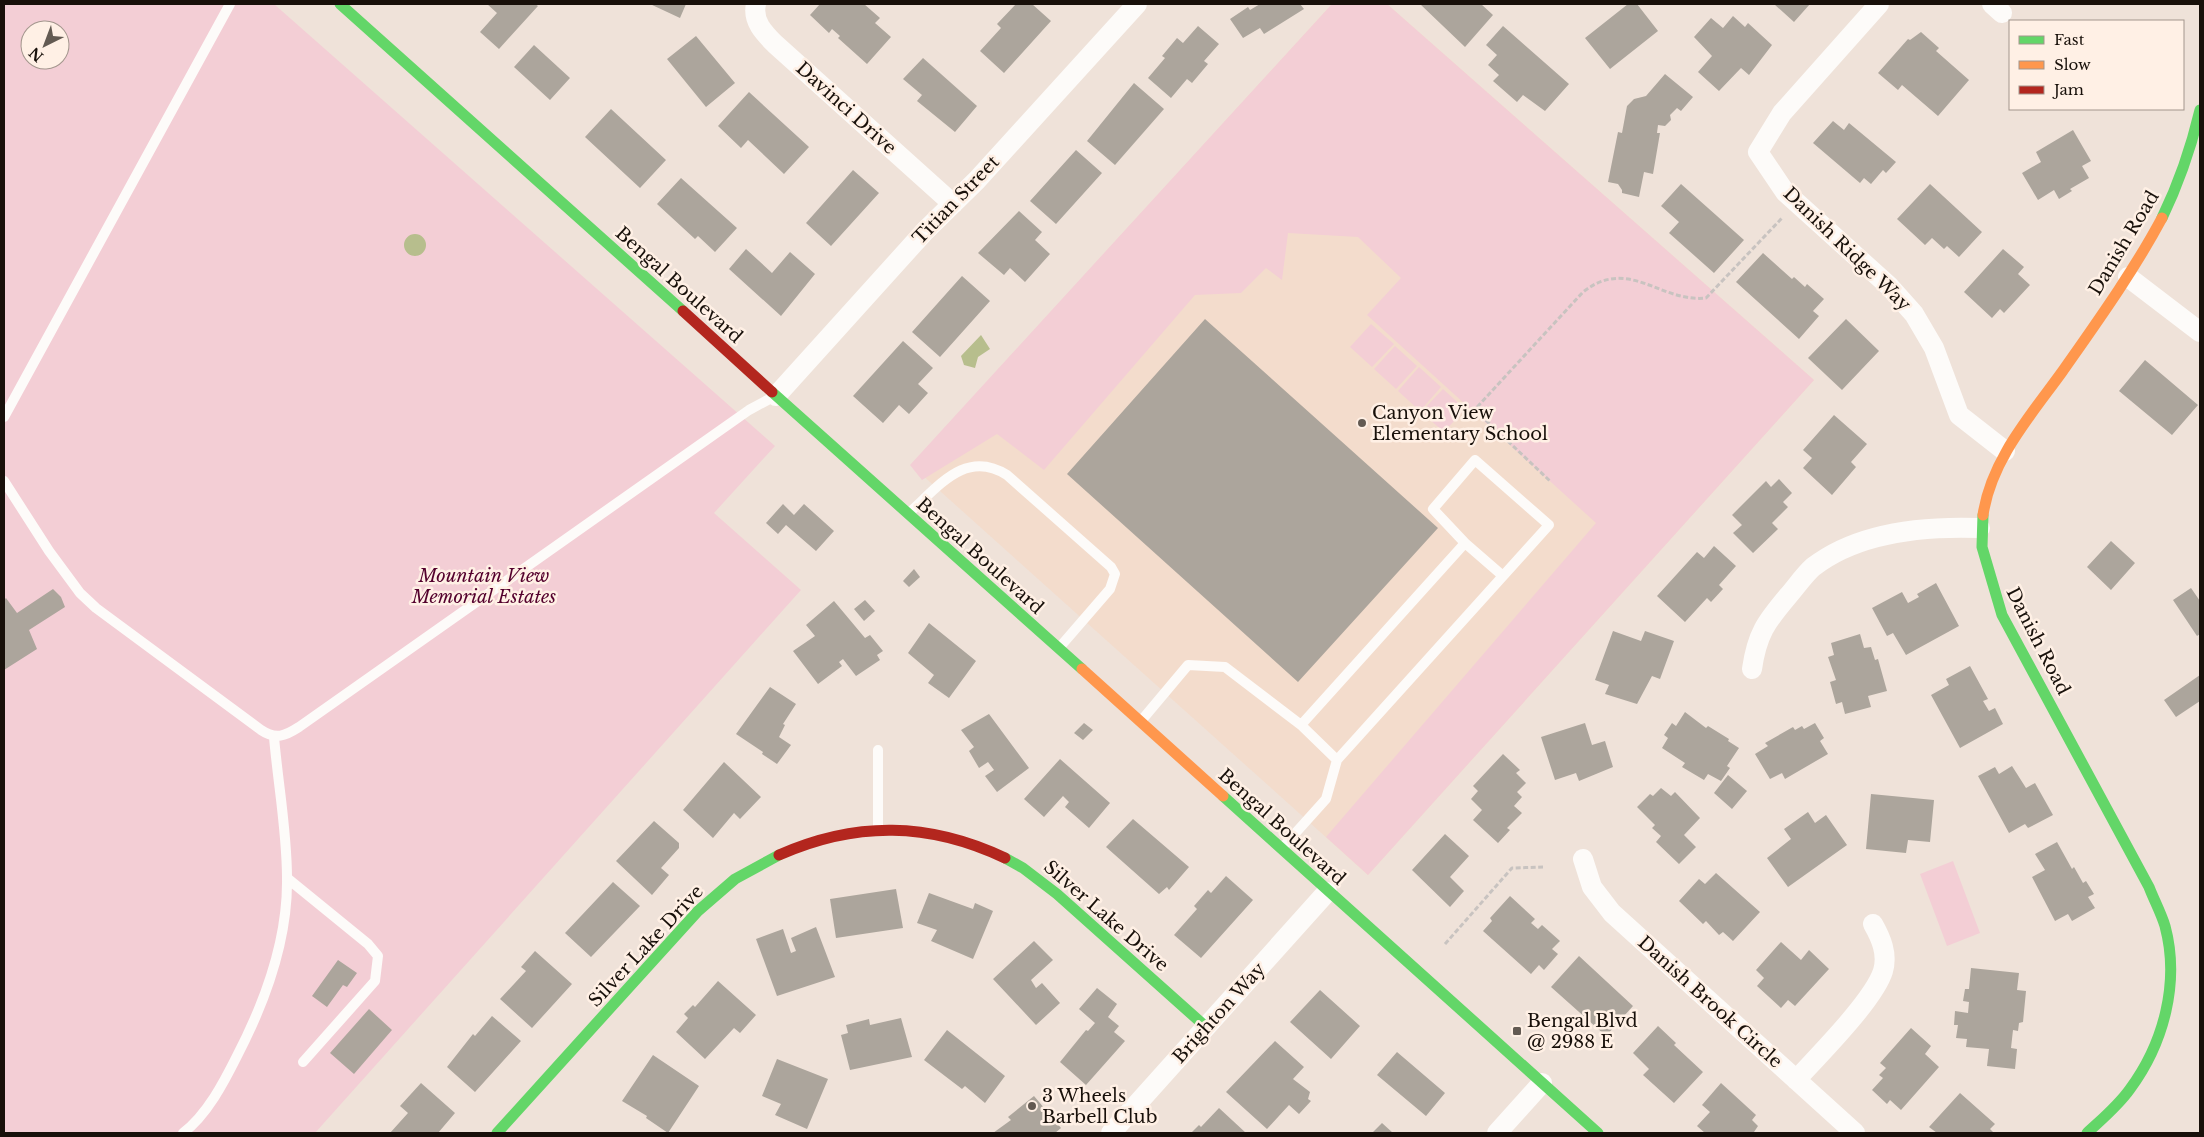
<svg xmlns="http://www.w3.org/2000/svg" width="2204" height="1137" viewBox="0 0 2204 1137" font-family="'Libre Baskerville',serif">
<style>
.built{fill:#f3dccc}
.green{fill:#f3ced5;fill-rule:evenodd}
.water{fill:#b7be8d}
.building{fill:#aca59c}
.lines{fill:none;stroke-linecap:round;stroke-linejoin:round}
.path{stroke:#c8c3c0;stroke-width:3;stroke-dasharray:5 2.5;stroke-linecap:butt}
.lane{stroke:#fdfbf9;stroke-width:10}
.street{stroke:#fdfbf9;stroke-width:20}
.fast{stroke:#63d668;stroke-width:11}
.slow{stroke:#ff974d;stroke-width:11}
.jam{stroke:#b3261e;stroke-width:11}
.poi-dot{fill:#635a52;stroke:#fff0e5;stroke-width:2}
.labels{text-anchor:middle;stroke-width:5;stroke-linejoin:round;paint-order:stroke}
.street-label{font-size:18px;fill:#18100a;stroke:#fff0e5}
.poi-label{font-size:18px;fill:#18100a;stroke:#fff0e5;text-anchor:start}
.park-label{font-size:18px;font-style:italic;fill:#54002d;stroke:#fff0e5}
</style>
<rect width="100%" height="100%" fill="#efe2d9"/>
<path class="built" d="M1332,4H1387L1814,380L1368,875L911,465Z"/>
<path class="green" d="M4,4H274L775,446L714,513L801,590L315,1133H4ZM30,30H60V60H30Z
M1332,4H1387L1814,380L1368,875L1326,837L1596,523L1367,315L1401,278L1358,237L1288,233L1282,280L1266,268L1241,293L1195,295L1044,470L997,434L922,480L910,465Z
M1371,324L1394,344L1372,367L1350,347Z
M1395,346L1417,366L1396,389L1374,369Z
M1419,367L1441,387L1420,411L1398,391Z
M1443,389L1465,409L1444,432L1421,412Z
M1953,861L1980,933L1947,946L1920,874Z"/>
<path class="water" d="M404 245a11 11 0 1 1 22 0a11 11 0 1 1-22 0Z
M981,335L990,349L978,357L975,368L964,365L961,356Z"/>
<path class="building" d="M487,4H535L538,6L499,49L480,32L497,13Z
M650,4H686L680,18Z
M820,4H864L880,18L875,23L891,37L867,64L838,38L840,36L832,29L829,33L810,15Z
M1016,4H1032L1051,21L1004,73L980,51L1001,28L997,24Z
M1260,4H1300L1304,9L1264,34L1260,28L1243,38L1230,19L1248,7L1250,10Z
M1420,4H1481L1493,15L1465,47Z
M1628,4H1637L1658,31L1610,69L1585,38Z
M1774,4H1810L1794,22Z
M1733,16L1745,27L1748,23L1772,45L1749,75L1741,68L1719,91L1698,72L1712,56L1694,37L1711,18L1723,28Z
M1198,26L1219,44L1204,61L1208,64L1192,83L1187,79L1171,98L1148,78L1165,58L1162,56L1177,38L1183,43Z
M1503,26L1569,84L1545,111L1523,95L1517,102L1493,81L1499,75L1488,65L1497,55L1486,45Z
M1921,32L1939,48L1936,51L1969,80L1938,116L1902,85L1898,90L1878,73L1908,39L1910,40Z
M696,36L735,83L706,107L667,59Z
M534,45L570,78L550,100L514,67Z
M923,58L977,106L955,132L917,101L922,95L903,79Z
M1665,74L1693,97L1681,111L1677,108L1670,115L1671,120L1665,126L1658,125L1657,133H1660L1653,174L1644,172L1639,197L1622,193V190L1618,184L1608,182L1618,132L1622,133L1627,106L1634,99L1646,96Z
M1134,83L1164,109L1115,165L1087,141Z
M749,92L809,147L784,174L748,140L741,148L718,126Z
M611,109L666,160L640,188L585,137Z
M1833,121L1844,130L1849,123L1896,162L1886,173L1883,170L1871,184L1864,178L1860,183L1813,143Z
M2073,130L2091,161L2082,166L2089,178L2070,189L2072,191L2059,199L2054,190L2038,200L2022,173L2041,162L2036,152Z
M1076,150L1102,173L1056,224L1030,201Z
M853,170L879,193L831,246L806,223Z
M681,178L737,228L715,252L698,236L695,239L657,204Z
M1681,184L1744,240L1714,273L1669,233L1679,222L1661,206Z
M1930,184L1982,232L1959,257L1947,246L1944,249L1932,238L1925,245L1897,219Z
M1019,211L1042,232L1035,240L1050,254L1025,282L1010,268L1004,275L978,253Z
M746,249L772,273L790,252L815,274L781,316L729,269Z
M2003,249L2024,267L2018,274L2030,285L2004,313L2000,309L1992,318L1964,292Z
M1763,253L1792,279L1794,277L1805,287L1807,284L1824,299L1813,311L1819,316L1799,339L1736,282Z
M962,276L990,301L940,357L912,332Z
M1205,319L1438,528L1298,682L1067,474Z
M1846,319L1879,351L1842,390L1808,358Z
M903,341L933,368L918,384L928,393L909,414L899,405L883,423L853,396Z
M2145,360L2198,405L2172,435L2119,391Z
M1834,415L1867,444L1851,462L1856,467L1832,495L1803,468L1812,458L1803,450Z
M1779,479L1792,493L1783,502L1788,507L1772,523L1778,529L1753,553L1733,533L1742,525L1732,515L1766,481L1771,487Z
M783,504L794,515L804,504L834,531L816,551L786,525L778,534L766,523Z
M2111,541L2135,563L2111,590L2087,567Z
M1714,546L1736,566L1719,585L1723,589L1711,602L1707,598L1685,622L1657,596L1697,552L1704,558Z
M914,569L920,577L909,587L903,581Z
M1936,583L1959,626L1906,655L1893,633L1887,636L1872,608L1902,592L1908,603L1919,597L1917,594Z
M2191,588L2200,601V634L2197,636L2173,600Z
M53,589L61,597L65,607L29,630L37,649L4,670V600L6,598L17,613Z
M865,600L875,611L864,621L854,609Z
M834,601L865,638L870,635L883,651L877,655L880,660L856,676L843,659L839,662L842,666L818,684L793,651L815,636L806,625Z
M929,623L976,661L949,698L928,683L934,675L908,653Z
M1613,631L1641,641L1645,631L1674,641L1660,679L1652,676L1637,704L1605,694L1609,685L1595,680Z
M1860,634L1864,648L1871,647L1875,660L1878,659L1887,691L1868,696L1871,707L1845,714L1842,702L1836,704L1830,682L1836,680L1828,657L1834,655L1831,643Z
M1970,666L1988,699L1983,701L1989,711L1995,708L2003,724L1960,748L1931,695L1949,685L1946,679Z
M2200,675V701L2176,717L2164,700Z
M770,687L796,704L783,724L785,725L779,737L791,745L777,764L762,754L763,752L736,734Z
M1685,712L1706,728L1708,726L1729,739L1728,741L1739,748L1727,766L1730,768L1721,781L1708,774L1704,780L1682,767L1685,763L1662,748L1668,738L1664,735L1672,723L1676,726Z
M989,714L1029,768L997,792L985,776L994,770L988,762L979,768L969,751L974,747L961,730Z
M1084,723L1093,730L1083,740L1074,733Z
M1585,723L1592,745L1605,741L1613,767L1579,781L1576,773L1555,780L1541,737Z
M1815,723L1824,738L1820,741L1828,754L1785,779L1782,773L1770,779L1755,754L1768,746L1765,743L1793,727L1795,730L1802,726L1804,729Z
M1503,754L1520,770L1516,773L1526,783L1517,792L1522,797L1514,806L1522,813L1507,828L1510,830L1498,843L1473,820L1482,810L1471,799L1478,791L1473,786Z
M1060,759L1110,803L1089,828L1065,807L1069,802L1063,796L1044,817L1024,799Z
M724,762L761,797L740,819L734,813L713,838L683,810Z
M2012,766L2026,788L2035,783L2053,815L2028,828L2025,824L2009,833L1978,776L1995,767L1999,774Z
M1728,775L1747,791L1732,809L1714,793Z
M1661,788L1671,796L1675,792L1700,818L1684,835L1696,847L1679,864L1656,842L1661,836L1652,828L1655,825L1637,807L1650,794L1653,796Z
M1871,794L1934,800L1930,842L1908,840L1906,853L1866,849Z
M1808,812L1815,823L1826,815L1847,845L1788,887L1767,858L1791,839L1784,829Z
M1133,819L1189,867L1169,890L1167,887L1159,894L1106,847Z
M654,821L679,843V848L661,868L669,875L652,895L616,861Z
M1445,834L1469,856L1450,877L1464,891L1450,907L1412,870Z
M2057,842L2072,869L2074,867L2083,883L2086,881L2094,894L2088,897L2095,908L2072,921L2068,914L2055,921L2032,877L2045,870L2035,854Z
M1716,873L1760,912L1733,941L1723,932L1719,935L1706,921L1703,924L1679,901L1699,879L1705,884Z
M1226,876L1253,900L1201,958L1174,935L1197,909L1194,906L1208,890L1211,893Z
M613,882L640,906L591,957L565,933Z
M896,889L903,928L836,938L830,899Z
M929,893L973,909L975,903L993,911L973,959L931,941L937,930L917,923Z
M1510,896L1535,919L1531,923L1538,929L1542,925L1560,941L1552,949L1558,954L1544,970L1539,965L1531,974L1483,931L1492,921L1490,918Z
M816,927L835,977L777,996L756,939L783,929L791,953L796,951L791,938Z
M1034,941L1053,960L1031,980L1036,988L1042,983L1060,1003L1036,1025L993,979Z
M1781,942L1801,960L1809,950L1829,969L1795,1006L1788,1000L1781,1008L1757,986L1764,978L1756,970Z
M535,951L572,984L532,1028L500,999L526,971L521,967Z
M1579,956L1633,1006L1606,1036L1551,987Z
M338,960L357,973L347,987L343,985L327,1007L312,996Z
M1971,968L2019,973L2017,990L2026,991L2023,1022L2019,1023L2018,1031L2013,1030L2011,1048L2017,1049L2015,1069L1987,1066L1989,1049L1966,1047L1967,1039L1956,1038L1958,1025H1954L1955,1011L1968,1013L1969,1002L1963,1001L1965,989H1969Z
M718,981L756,1015L740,1033L734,1028L705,1059L676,1032L688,1018L684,1014L693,1005L695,1007Z
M1097,988L1117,1004L1108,1017L1119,1026L1114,1032L1125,1041L1086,1085L1060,1062L1086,1030L1088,1031L1095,1023L1079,1009Z
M1320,990L1360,1026L1331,1059L1290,1022Z
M369,1009L392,1030L354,1074L330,1053Z
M492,1016L521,1041L475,1092L447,1067L473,1034L475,1036Z
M901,1018L912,1057L850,1070L841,1035L848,1033L846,1025L869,1019L870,1025Z
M1658,1026L1676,1043L1674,1045L1703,1072L1674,1103L1643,1075L1649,1069L1633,1053Z
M1911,1028L1931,1046L1925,1054L1939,1067L1901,1110L1890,1100L1887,1104L1872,1090L1883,1078L1879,1075L1886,1068L1880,1063Z
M947,1030L1005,1076L985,1103L965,1086L962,1089L924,1060Z
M1275,1041L1304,1067L1293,1079L1310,1092L1308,1099L1311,1101L1299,1114L1289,1105L1267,1129L1226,1092Z
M1397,1052L1445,1093L1426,1116L1377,1075Z
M653,1055L699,1086L668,1133L646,1118L647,1116L622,1101Z
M777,1059L828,1079L807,1129L775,1115L781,1104L762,1096Z
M421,1083L455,1113L438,1133H390L408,1113L400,1106Z
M1721,1083L1756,1115L1752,1120L1758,1126L1754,1132L1755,1133H1705L1697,1126L1710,1112L1702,1105Z
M1960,1093L1995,1124L1990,1129L1994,1133H1937L1929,1127Z
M1034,1096L1061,1128L1055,1133H993L1011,1120L1008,1117Z
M1219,1108L1246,1133H1191L1199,1125L1201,1127Z
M1382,1123L1393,1133H1372Z"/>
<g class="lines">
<path class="path" d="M1475,410L1550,481
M1467,418L1583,292C1629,256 1660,303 1706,298L1782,218
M1445,944L1512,868L1543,867"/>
<path class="lane" d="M4,417L230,4
M4,481L49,551L80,593L96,608L261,730C276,740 285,736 299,727L749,410L775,396
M910,512C939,486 966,449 1007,475L1111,567L1115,574L1110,589L1059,648
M1465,543L1503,576
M1141,721L1188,665L1225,667L1301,725L1337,760
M878,829V750
M1282,848L1326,799L1337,760L1549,525L1475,460L1433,509L1465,543L1301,725
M287,878L368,944L378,956L375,981L303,1062
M183,1133C207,1115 224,1082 237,1056C265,1002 288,939 287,878C287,831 278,784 274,737"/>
<path class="street" d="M756,4C752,21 764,33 775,44L953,204
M1879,4L1782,113L1758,152L1785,192L1889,286L1914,314L1934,348L1959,415L2005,451
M1992,4L2002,13
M2128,277L2200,332
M776,396L925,231L977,180L1137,4
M1752,669C1757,634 1766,622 1788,596C1796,587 1804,575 1813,567C1858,532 1925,526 1980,528
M1583,859L1592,887L1612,913L1855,1133
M1796,1080C1818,1056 1874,1000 1883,971C1888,954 1881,938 1873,924
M1111,1133L1327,892
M1497,1133L1542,1083"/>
<path class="fast" d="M340,4L683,311
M2162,218C2179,183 2191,148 2200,110
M772,392L1082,669
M1983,515L1982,547L2002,615L2149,887C2154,900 2161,913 2165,926C2180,982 2164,1043 2130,1089C2118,1106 2102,1119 2087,1133
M1223,796L1598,1133
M1005,858L1023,868L1057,894L1206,1027
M497,1133L698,911L735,879L779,855"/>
<path class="slow" d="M1983,515C1991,460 2031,415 2062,372C2097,322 2133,272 2162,218
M1082,669L1223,796"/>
<path class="jam" d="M683,311L772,392
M779,855C856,821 929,822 1005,858"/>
</g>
<g class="poi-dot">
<circle cx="1362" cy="423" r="5"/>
<rect x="1512" y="1026" width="10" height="10" rx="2.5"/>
<circle cx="1032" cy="1106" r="5"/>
</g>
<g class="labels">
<g class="street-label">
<text transform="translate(846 108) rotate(42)" y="6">Davinci Drive</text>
<text transform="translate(956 200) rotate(-46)" y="6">Titian Street</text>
<text transform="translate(2124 243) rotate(-59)" y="6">Danish Road</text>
<text transform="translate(1847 249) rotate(44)" y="6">Danish Ridge Way</text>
<text transform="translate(679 285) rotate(42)" y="6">Bengal Boulevard</text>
<text transform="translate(980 556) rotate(42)" y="6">Bengal Boulevard</text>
<text transform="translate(2038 641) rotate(63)" y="6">Danish Road</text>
<text transform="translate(1282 827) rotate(42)" y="6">Bengal Boulevard</text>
<text transform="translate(1106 916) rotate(41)" y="6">Silver Lake Drive</text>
<text transform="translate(646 946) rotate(-47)" y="6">Silver Lake Drive</text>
<text transform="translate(1710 1002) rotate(42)" y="6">Danish Brook Circle</text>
<text transform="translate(1219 1013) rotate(-48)" y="6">Brighton Way</text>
</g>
<g class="poi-label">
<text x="1372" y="419">Canyon View<tspan x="1372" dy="21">Elementary School</tspan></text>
<text x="1527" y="1027">Bengal Blvd<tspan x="1527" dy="21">@ 2988 E</tspan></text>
<text x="1042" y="1102">3 Wheels<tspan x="1042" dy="21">Barbell Club</tspan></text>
</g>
<g class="park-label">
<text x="484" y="582">Mountain View<tspan x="484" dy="21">Memorial Estates</tspan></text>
</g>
</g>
<rect width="2204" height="1137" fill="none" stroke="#18100a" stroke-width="10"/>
<rect x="2009" y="20" width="175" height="90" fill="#fff0e5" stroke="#a3968d"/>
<rect x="2019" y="36" width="25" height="8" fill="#63d668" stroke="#a3968d"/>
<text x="2054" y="45" font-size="15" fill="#18100a">Fast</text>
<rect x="2019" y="61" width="25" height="8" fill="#ff974d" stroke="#a3968d"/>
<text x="2054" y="70" font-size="15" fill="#18100a">Slow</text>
<rect x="2019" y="86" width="25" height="8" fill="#b3261e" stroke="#a3968d"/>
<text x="2054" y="95" font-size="15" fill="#18100a">Jam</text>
<g transform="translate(45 45) rotate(222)"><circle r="24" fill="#fff0e5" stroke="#a3968d"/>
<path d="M0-4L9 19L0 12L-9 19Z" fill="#635a52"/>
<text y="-8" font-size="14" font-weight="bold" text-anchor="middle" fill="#18100a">N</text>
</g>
</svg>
